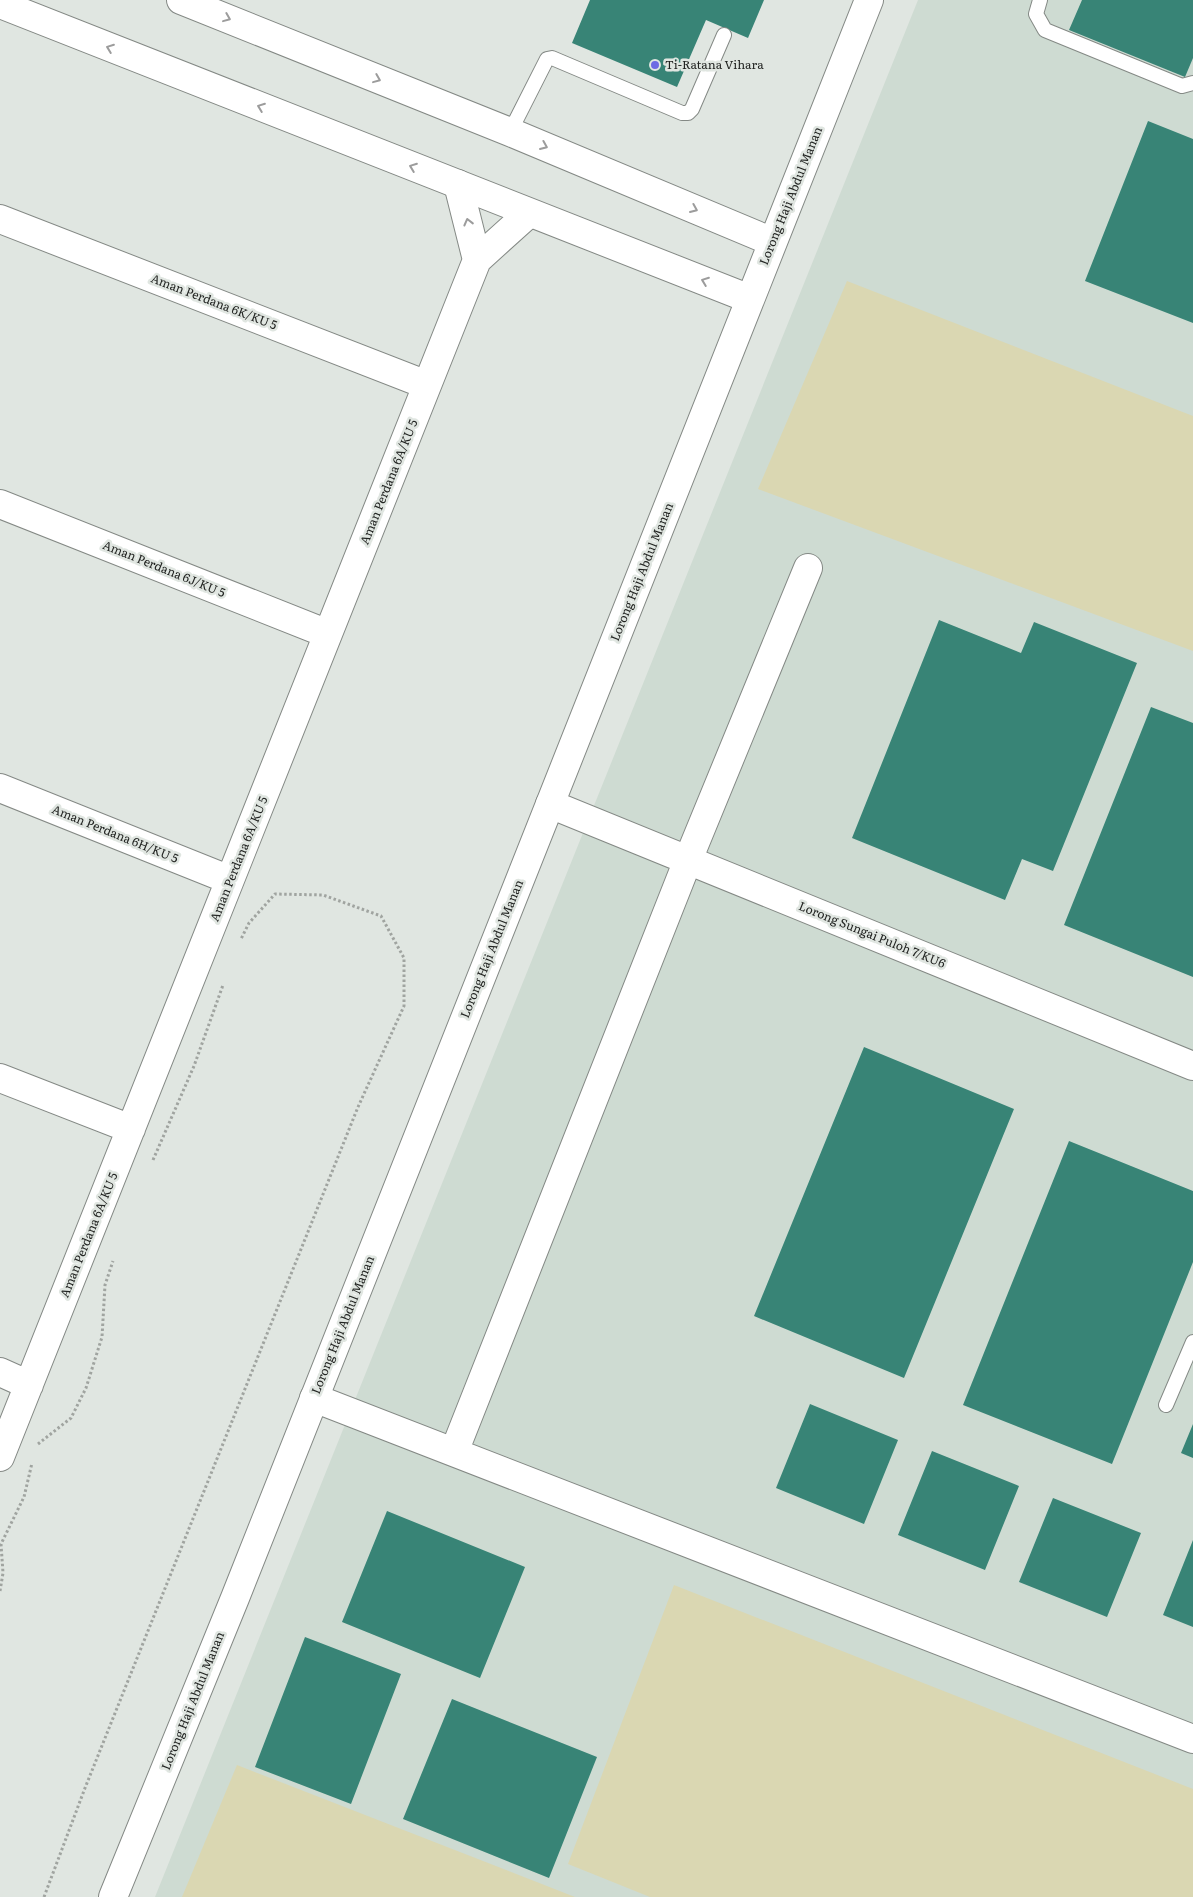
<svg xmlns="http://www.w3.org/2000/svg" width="1193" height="1897" viewBox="0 0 1193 1897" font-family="Literata,serif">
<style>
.built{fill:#cedbd2}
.green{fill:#dad7b2}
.building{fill:#388476}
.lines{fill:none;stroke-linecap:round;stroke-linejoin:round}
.service-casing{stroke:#848985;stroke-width:16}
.minor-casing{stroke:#848985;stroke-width:30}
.tertiary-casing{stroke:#848985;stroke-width:30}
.path{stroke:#a0a4a0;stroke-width:3;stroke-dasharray:2.5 2.5;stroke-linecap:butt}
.service{stroke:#fff;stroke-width:14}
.minor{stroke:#fff;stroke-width:28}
.tertiary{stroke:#fff;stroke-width:28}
.oneway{stroke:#9c9c9c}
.poi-dot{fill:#6d6ae4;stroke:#e0e6e1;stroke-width:2}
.labels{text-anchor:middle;stroke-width:5;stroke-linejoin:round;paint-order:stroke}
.poi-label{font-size:12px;fill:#222422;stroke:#e0e6e1;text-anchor:start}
.street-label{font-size:12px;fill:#222422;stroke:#e0e6e1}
</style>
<rect width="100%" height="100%" fill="#e0e6e1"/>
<path class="built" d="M918,0H1193V1897H155Z"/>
<path class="green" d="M847,281L1193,416V651L758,489Z
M674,1585L1193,1789V1897H650L568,1864Z
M237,1765L575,1897H182Z"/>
<path class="building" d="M590,0H764L748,38L706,20L677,87L572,43Z
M1082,0H1193V58L1185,77L1069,30Z
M1148,121L1193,139V323L1085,281Z
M939,620L1021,653L1034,622L1137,663L1053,871L1022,859L1005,900L852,838Z
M1151,707L1193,723V977L1064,925Z
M864,1047L1014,1109L904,1378L754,1316Z
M1069,1141L1193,1191V1262L1112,1464L963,1405Z
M810,1404L898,1440L864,1524L776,1488Z
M1193,1424V1458L1181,1453Z
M932,1451L1019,1486L985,1570L898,1535Z
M1053,1498L1141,1533L1107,1617L1019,1582Z
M387,1511L525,1567L480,1678L342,1622Z
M1193,1540V1627L1163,1615Z
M305,1637L401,1674L351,1804L255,1767Z
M452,1699L597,1757L549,1878L403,1819Z"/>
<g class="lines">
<defs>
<path id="service" d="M1040,0L1036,14L1045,30L1182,86L1193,83
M510,132L547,59L552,58L682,113H688L692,109L724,35
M1166,1405L1193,1342"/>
<path id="minor" d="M458,184L477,260
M0,219L427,385
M0,504L328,634
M0,788L230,880
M550,804L1193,1066
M0,1078L131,1129
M0,1372L29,1385
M314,1398L1193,1739
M454,1452L688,860L808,568
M0,1457L477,260L529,213"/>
<path id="tertiary" d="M181,0L510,132L773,242
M0,4L750,299
M113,1897L235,1598L869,0"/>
</defs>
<use href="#service" class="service-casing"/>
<use href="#minor" class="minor-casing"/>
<use href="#tertiary" class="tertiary-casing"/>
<path class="path" d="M153,1160L194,1066L223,985
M38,1444L71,1418L86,1388L102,1337L105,1285L113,1261
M0,1591L3,1573L1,1544L24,1497L32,1463
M44,1897L85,1788L358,1107L404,1006V958L381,916L323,895L275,894L249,923L241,939"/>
<use href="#service" class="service"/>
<use href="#minor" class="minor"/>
<use href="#tertiary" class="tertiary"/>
</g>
<defs><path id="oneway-chevron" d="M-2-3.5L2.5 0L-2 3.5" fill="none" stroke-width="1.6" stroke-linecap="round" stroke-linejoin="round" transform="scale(1.25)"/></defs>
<g class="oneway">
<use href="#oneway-chevron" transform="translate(227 18) rotate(22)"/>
<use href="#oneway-chevron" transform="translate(110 48) rotate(-159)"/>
<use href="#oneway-chevron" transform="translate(377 79) rotate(22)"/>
<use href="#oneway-chevron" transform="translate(261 107) rotate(-159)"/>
<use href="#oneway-chevron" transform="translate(544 146) rotate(23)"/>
<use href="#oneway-chevron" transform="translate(413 167) rotate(-159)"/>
<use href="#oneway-chevron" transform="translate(694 209) rotate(23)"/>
<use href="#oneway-chevron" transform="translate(468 222) rotate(-104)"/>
<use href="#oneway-chevron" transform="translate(705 281) rotate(-159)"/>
</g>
<circle class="poi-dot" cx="655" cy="65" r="5"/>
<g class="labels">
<g class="poi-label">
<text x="665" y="69">Ti-Ratana Vihara</text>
</g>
<g class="street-label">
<text transform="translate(791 196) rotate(-68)" y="4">Lorong Haji Abdul Manan</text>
<text transform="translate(214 302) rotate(21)" y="4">Aman Perdana 6K/KU 5</text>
<text transform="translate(389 482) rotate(-68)" y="4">Aman Perdana 6A/KU 5</text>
<text transform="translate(164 569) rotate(22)" y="4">Aman Perdana 6J/KU 5</text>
<text transform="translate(642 572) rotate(-68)" y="4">Lorong Haji Abdul Manan</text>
<text transform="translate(115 834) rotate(22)" y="4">Aman Perdana 6H/KU 5</text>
<text transform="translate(239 859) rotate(-68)" y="4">Aman Perdana 6A/KU 5</text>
<text transform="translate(872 935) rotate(22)" y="4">Lorong Sungai Puloh 7/KU6</text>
<text transform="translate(492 949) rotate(-68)" y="4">Lorong Haji Abdul Manan</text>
<text transform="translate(89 1235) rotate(-68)" y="4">Aman Perdana 6A/KU 5</text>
<text transform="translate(343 1325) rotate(-68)" y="4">Lorong Haji Abdul Manan</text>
<text transform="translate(193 1701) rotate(-68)" y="4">Lorong Haji Abdul Manan</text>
</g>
</g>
</svg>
